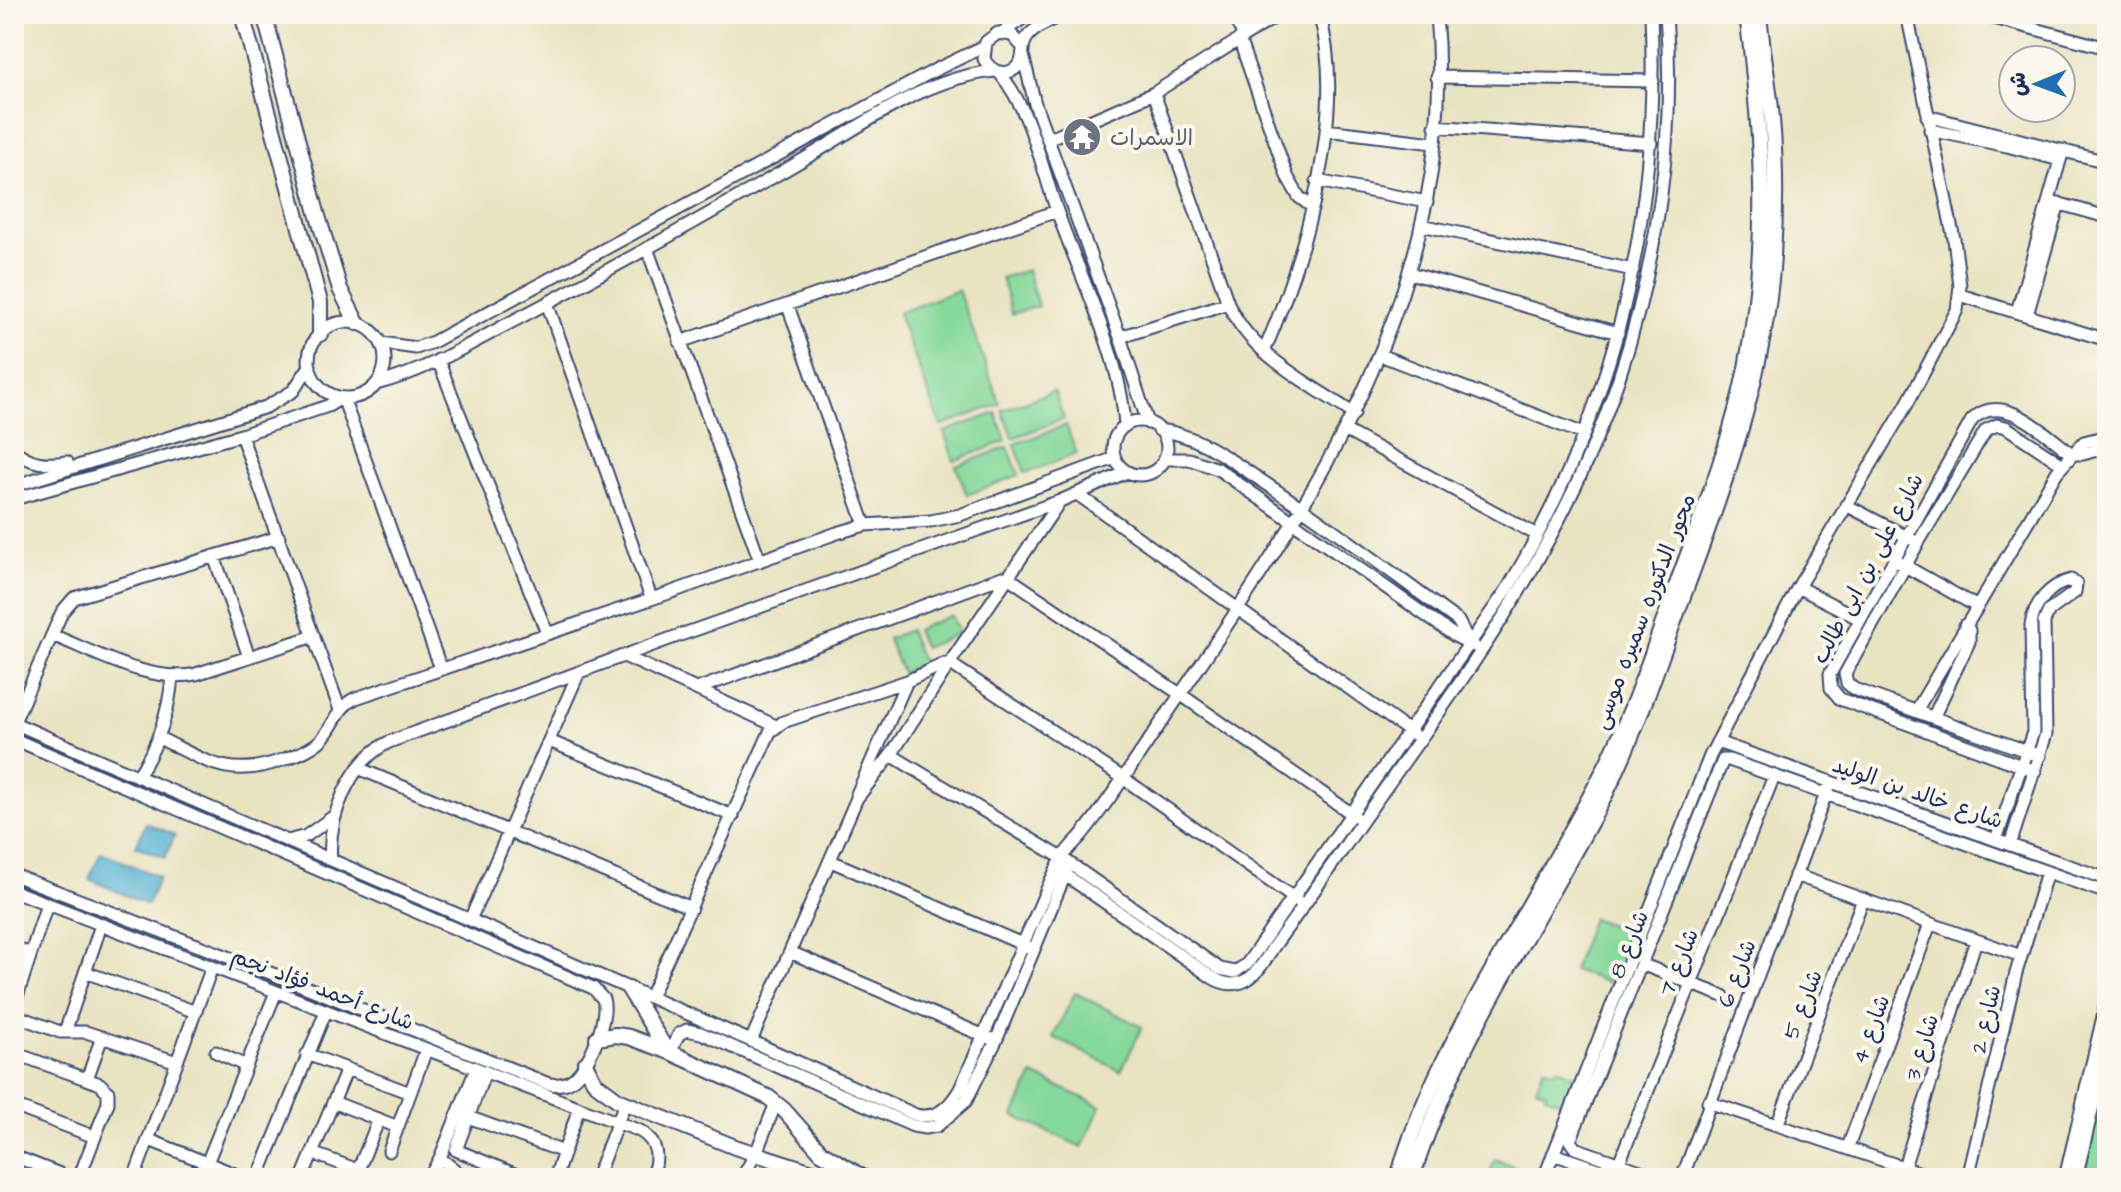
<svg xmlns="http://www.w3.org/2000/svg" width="2121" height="1192" viewBox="0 0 2121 1192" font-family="'Architects Daughter','Playpen Sans Arabic',sans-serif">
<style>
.green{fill:#86d99b;stroke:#50847c;stroke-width:2}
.water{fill:#57b2d5;stroke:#39709a;stroke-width:2}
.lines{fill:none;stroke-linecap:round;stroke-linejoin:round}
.minor-casing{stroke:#3a4a6d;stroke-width:15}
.major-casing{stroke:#3a4a6d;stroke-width:18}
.minor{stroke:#fff;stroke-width:11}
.major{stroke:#fff;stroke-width:14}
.labels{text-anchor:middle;stroke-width:8;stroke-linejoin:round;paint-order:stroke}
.worship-label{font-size:22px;fill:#5b616d;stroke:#fbf7ec;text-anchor:start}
.street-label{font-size:22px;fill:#1b2f5e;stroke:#fbf7ec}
</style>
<rect width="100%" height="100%" fill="#fbf7ec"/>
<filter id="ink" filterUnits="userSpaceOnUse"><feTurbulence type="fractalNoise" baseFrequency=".0125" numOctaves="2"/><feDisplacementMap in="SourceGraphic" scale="16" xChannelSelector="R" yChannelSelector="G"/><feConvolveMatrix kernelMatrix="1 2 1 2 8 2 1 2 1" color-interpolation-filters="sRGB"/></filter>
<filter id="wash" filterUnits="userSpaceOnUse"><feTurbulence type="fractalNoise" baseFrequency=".006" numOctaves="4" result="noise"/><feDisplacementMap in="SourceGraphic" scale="32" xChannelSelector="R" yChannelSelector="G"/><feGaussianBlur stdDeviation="1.8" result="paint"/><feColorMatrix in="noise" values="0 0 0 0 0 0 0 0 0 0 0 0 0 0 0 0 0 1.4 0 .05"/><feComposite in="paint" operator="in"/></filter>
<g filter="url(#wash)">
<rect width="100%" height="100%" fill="#e9e3c2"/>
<path class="green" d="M1027,270L1038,306L1012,314L1001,278Z
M958,290L1000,404L941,426L898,313Z
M1054,391L1064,419L1013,438L1002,410Z
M996,413L1006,441L954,461L944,432Z
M1066,425L1077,454L1025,473L1015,444Z
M1008,447L1019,475L967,495L956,466Z
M951,615L959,633L924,648L916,630Z
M909,630L923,664L902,673L888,639Z
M1592,918L1636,935L1618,986L1573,970Z
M1075,993L1142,1027L1121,1071L1053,1037Z
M1544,1067L1555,1071L1557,1068L1575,1075L1564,1103L1546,1096L1547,1092L1536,1088Z
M1033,1075L1101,1106L1082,1147L1014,1116Z
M2102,1099L2107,1101V1178H2082Z
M1495,1159L1534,1175L1533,1178H1488Z"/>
<path class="water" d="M146,823L175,835L165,858L136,846Z
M101,852L159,877L147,905L89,879Z"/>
</g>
<g filter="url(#ink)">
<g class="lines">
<defs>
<path id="minor" d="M1232,14L1244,36
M1978,14L2107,48
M1003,32L1029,14
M1239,39L1287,176L1299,197L1312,207
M1021,45L1012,35L998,33L986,42L984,59C991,73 1010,79 1020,63C1026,51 1019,46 1030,34C1039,25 1052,20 1063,14
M1023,55L1035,104L1120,337L1148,423
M999,72C1031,111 1040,162 1056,208C1079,275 1121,356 1125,426
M1437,77L1653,81
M1154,93L1228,303C1250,355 1309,383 1354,414
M1927,116L2107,162
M1435,126L1651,143
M1326,130L1434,143
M1930,130L2007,146L2060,160
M1048,139L1154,93L1280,14
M1317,181L1427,202
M2053,202L2107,217
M1421,225L1633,270
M647,248L760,561
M1410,273L1618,333
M1960,295L2107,340
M547,303L651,598
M788,306L865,525
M2017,312L2063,150
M2027,315L2059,203
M309 360a38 38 0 1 1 76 0a38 38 0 1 1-76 0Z
M1120,337L1228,303
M680,342L1057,211
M381,343L416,348L433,342L935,70L983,47
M1264,352C1303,260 1349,112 1319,14
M1380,355L1584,434
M438,360L547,633
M376,384C427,371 473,342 519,318C617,266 715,211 811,155C869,121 927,77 996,71
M343,398L441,669
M1113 448a27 27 0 1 1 54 0a27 27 0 1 1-54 0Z
M1159,430C1199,435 1230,460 1262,481C1330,525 1393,574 1458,621L1470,644
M1346,431L1537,535
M241,435L340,710
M14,450C31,464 46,465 67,462
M2072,454H2083L2107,447
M1164,459H1189L1218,469L1455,636L1474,646
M14,486L266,407L293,391L310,366
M1077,494L1413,734
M14,499L241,435L328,406L341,398
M1846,505L1911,539
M214,556L249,657
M1900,563L1976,606
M1798,587L1860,619
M52,635C95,652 150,684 196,674L314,636
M624,656L776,726
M697,689L1002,577L1009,578L1180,694L1355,816
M1916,711L2057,472L2084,442L2107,436
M1933,718L1969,642V630L1965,625
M14,722L62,612L74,598L279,537
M14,723L751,1041L916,1115C937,1120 950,1106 960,1089C984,1036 1006,982 1030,928C1041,904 1050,879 1063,857C1067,850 1073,844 1079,838C1097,817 1113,793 1129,770C1285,538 1463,311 1436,14
M159,738C207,761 229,780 282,760C296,755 310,750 321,740C335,726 337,706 356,698L672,592L837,533L865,525L931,521L960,515L1115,458
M14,739L593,988L603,999C609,1017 589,1067 573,1079C566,1085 558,1085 549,1084L278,976L14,875
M549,741L733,816
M1717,742L2107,879
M891,755L1062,858L1220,969L1235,972L1247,964L1508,588C1615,407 1660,223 1651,14
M2040,756L1854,689L1847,683L1845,674L1918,543L1986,430L1997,425L2006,427L2063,465
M358,768L691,908
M2035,771L1840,699L1831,688L1830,674L1972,420C2002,389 2046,435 2072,454
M138,776C158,745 169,714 172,677
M857,794L907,681
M1996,840L2033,732L2031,625C2034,603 2050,585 2071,580L2076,584L2075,592L2049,611L2044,622L2046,734L2010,845
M288,841L306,836L334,816
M331,860C327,818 350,761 389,742L672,638L1060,501L1127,472
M831,861L1029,947
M1057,869L1213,978C1224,985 1237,986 1248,979C1259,972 1267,957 1274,946C1297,915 1319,884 1341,852C1405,757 1477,666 1534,566C1568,507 1597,443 1619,378C1657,262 1676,136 1666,14
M1795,875L2021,956
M14,891L640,1131C659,1143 659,1159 651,1178
M470,920L579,672
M14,948L31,954
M790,952L989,1038
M1641,964L1723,996
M85,972L196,1012
M650,997L770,732L783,722L907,681L944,664L952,665L1123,778L1298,901
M14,1006L47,904
M14,1015L60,1032H86L177,1062
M65,1032L101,925
M751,1041L857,798L891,755L949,664L1060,501
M216,1052L246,1066
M670,1052L679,1034L687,1030L701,1033L913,1126L925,1128L937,1126L966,1101L996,1041L1067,870
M14,1053L100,1084L108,1092V1103L79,1178
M307,1054L410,1093
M485,1072L456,1150L524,1178
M87,1079L102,1037
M333,1102L398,1127
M1708,1102L1936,1178
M14,1106L95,1137
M468,1117L564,1152
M1778,1123L1863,899
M149,1140L245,1178
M1848,1147L1930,924
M389,1151L426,1050
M312,1153L355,1169L359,1168L379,1119
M1553,1154L1624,1178
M14,1156L70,1178
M440,1158L465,1178
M207,1163L276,992
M1619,1163L1774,776
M1904,1167L1976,940
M134,1178L212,967
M258,1178L326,1011
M302,1178L347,1069
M429,1178L440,1158L476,1069
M555,1178L579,1108
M596,1178L625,1103
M742,1178L756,1153L776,1103
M1544,1178L1710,756L1798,587L1906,406L1957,310L1960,286L1954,239L1907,14
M1660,1178L1575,1148L1570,1141L1723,760H1729L2107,893
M1682,1178L1830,783
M1968,1178L2016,973L2047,872
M2065,1178L2107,1000
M2076,1178L2107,1047"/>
<path id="major" d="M242,14L320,302V334
M264,14L317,213L340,289L357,323
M629,989L667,1051
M597,1038L616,1035L629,1037L670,1052L768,1097L784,1110L821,1152L864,1178
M585,1064L595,1083L618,1100L735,1147L831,1178
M1398,1178C1415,1115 1444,1058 1475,1001C1514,930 1556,861 1594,789C1629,725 1651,656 1676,587C1702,515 1731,443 1746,368C1770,243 1762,138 1747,14
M1412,1178C1455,1040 1539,922 1605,795C1635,735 1655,673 1678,610C1721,494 1765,381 1773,256C1776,211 1776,164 1772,119C1769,84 1762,49 1759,14"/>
</defs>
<use href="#minor" class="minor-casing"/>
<use href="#major" class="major-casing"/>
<use href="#minor" class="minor"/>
<use href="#major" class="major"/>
</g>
</g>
<defs>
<symbol id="temple-disc" viewBox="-11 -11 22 22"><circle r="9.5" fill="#6b7280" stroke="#fbf7ec"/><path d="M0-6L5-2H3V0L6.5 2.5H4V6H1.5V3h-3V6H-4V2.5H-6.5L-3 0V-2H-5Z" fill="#fff"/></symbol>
</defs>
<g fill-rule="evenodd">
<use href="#temple-disc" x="1060" y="115" width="44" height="44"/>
</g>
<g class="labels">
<g class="worship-label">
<text x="1110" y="145">الاسمرات</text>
</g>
<g class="street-label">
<text transform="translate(1867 568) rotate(-62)" y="8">شارع على بن ابى طالب</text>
<text transform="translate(1643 611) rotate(-69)" y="8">محور الدكتوره سميره موسى</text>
<text transform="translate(1918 792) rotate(19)" y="8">شارع خالد بن الوليد</text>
<text transform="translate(1628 944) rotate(-68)" y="8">شارع 8</text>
<text transform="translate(1678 962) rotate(-68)" y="8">شارع 7</text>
<text transform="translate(1736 973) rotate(-69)" y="8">شارع 6</text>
<text transform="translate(323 988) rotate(21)" y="8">شارع أحمد فؤاد نجم</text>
<text transform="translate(1802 1004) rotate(-69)" y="8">شارع 5</text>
<text transform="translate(1985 1019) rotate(-77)" y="8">شارع 2</text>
<text transform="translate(1870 1029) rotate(-70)" y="8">شارع 4</text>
<text transform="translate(1921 1047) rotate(-73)" y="8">شارع 3</text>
</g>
</g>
<rect width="2121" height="1192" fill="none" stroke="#fbf7ec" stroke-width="48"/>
<g transform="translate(2037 84) rotate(269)"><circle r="38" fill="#fbf7ec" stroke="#a1a7b3" stroke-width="2"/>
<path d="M0-6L14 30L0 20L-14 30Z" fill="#1f6fb2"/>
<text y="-12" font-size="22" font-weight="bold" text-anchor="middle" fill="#1b2f5e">ش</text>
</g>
</svg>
